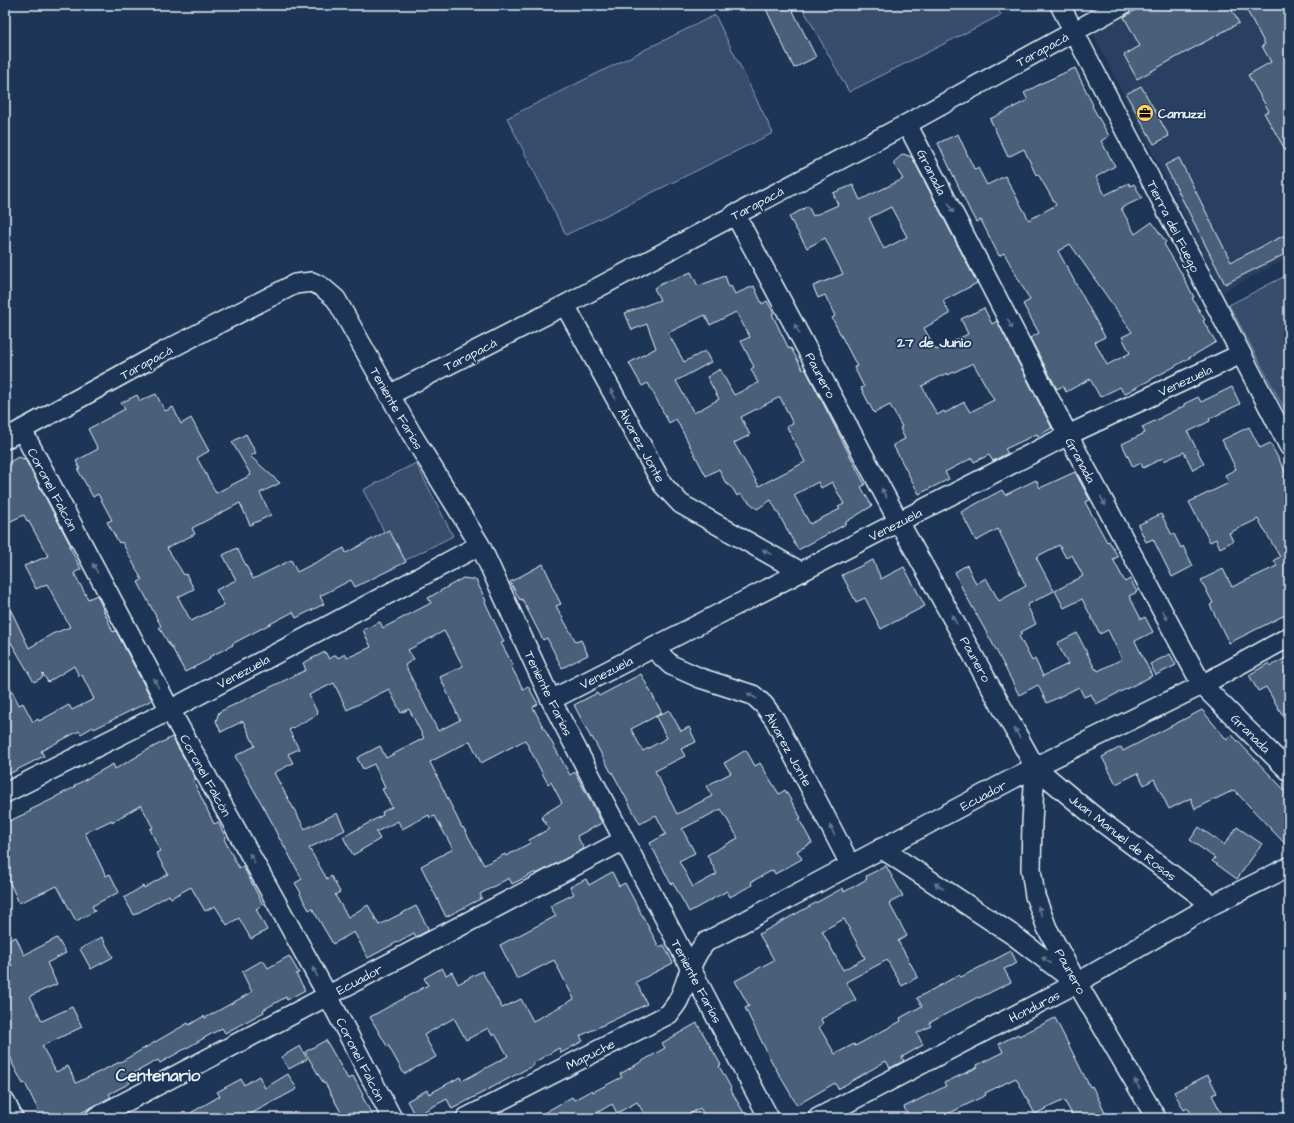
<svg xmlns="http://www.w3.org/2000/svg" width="1294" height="1123" viewBox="0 0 1294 1123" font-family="'Architects Daughter',sans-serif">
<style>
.built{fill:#2a4162}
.green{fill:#374d6c;stroke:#909fb2}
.building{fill:#495e7a;stroke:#e8f1f8;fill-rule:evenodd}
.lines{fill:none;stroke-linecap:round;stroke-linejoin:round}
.minor-casing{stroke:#e8f1f8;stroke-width:22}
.minor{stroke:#1d3557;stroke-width:19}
.oneway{fill:#64778f}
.labels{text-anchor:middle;stroke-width:3.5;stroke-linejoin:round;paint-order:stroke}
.street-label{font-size:13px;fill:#e8f1f8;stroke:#1d3557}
.poi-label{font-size:13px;font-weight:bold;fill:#e8f1f8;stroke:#1d3557;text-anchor:start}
.neighbourhood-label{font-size:14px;font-weight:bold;fill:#e8f1f8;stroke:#1d3557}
.district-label{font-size:17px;font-weight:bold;fill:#e8f1f8;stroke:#1d3557}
</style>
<rect width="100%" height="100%" fill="#1d3557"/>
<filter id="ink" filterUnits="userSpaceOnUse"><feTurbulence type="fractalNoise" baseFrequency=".025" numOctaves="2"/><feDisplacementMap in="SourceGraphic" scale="8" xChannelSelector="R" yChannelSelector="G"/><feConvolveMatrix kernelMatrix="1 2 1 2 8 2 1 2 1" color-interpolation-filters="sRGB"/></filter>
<g filter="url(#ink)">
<path class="built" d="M1137,5H1289V257L1223,292L1091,30Z"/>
<path class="green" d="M801,5H996L1001,15L849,92Z
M715,15L773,133L566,235L507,118Z
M1289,274V418L1229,305Z
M416,463L453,536L400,563L363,490Z"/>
<path class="building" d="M764,5H790L816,57L794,68Z
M1144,5H1229L1239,23L1137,79L1124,55L1140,46L1124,17Z
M1244,5H1289V156L1264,113L1269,111L1248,75L1271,62L1262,46L1265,44Z
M1075,68L1093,105L1092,106L1109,136L1101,141L1115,166L1096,177L1105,195L1129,183L1130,186L1134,184L1142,198L1121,208L1135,234L1152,222L1166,242L1164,244L1185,279H1184L1194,297L1192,298L1205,320L1203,321L1216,342L1172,368L1124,394L1120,387L1100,397L1090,379L1066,392L1063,386L1057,389L1030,338L1039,333L1023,304L1030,300L1004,253L999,256L981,220L976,222L971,213L938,143L958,134L974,169L978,168L987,185L1005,176L1029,220L1056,205L1038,174L1036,175L1024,149L1008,157L990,119L1028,100L1024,93L1042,83ZM1070,244L1132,332L1122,337L1130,353L1107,365L1095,342L1105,337L1058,251Z
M1141,86L1169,136L1154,144L1126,94Z
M903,154L912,157L977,283L943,301L950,314L924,328L936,350L968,334L961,319L984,308L992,324L997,321L1052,428L1038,436L1037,434L1005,449L1008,453L993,461L989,455L974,462L972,458L945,472L949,479L919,494L893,445L905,439L900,428L902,427L890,405L874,413L861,388L864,387L854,367L857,366L832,318L835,316L825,295L818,298L813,286L843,274L825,238L807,248L789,217L808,206L813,216L838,205L833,193L853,185L860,200L903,179L893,163ZM891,207L907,237L884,249L869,218ZM973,363L994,400L970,412L964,402L945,413L944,411L937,415L922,386L947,373L948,375Z
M1179,158L1231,262L1289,233V252L1225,284L1165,165Z
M691,272L698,286L725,276L729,287L731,286L735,294L754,286L762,304L767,301L774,313L772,314L789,349L791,348L803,370L805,368L865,485L861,487L872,506L846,522V524L798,550L771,500L757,509L740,494L737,496L733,489L725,482L719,469L706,476L676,419L669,423L648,383L642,386L629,363L656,348L647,324L632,330L625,313L660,300L654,288L669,280L670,281ZM736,312L750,337L741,341L754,367L751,369L758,383L734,395L720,369L707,377L719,399L694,413L676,381L711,362L705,351L684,362L668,333L705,315L710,325ZM780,397L793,424L787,427L805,462L759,486L734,443L750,435L741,417ZM818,482L821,488L832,482L844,504L838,507L840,509L810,524L794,495Z
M1232,387L1240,404L1209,419L1210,421L1188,432L1204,464L1193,470L1184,452L1164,461L1163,458L1143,468L1141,463L1133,467L1122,444L1145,433L1142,427L1161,418V417L1184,406V404L1198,397L1201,402Z
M156,394L165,411L173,407L181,424L191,418L209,451L197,458L216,493L251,475L232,442L246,434L256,453L250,456L280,483L260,493L271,515L250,525L240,503L192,528L195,534L167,548L184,575L186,574L194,589L178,597L191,621L224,605L216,590L236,580L223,555L237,548L253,579L291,560L297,572L344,548L346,553L389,530L406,562L355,587L351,580L320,596L324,604L296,618L293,612L232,644L233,645L209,657L210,659L185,672L171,646H170L159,627L161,626L138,582L142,580L122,542L119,543L107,522L112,520L98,494L93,497L78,470L80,469L76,461L98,449L88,429L125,409L121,403L137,395L140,401Z
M1249,427L1260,448L1270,443L1289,478V613L1229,643L1210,605L1213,603L1201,580L1223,569L1232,587L1277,566L1274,560L1280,557L1258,519L1229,533L1233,541L1220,548L1216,539L1210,542L1189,502L1229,483L1225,475L1236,469L1222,440Z
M18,457L25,459L71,546H69L81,569L74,573L88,599L97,595L113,632L116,631L152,700L94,729L93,727L81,734L79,731L41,751L44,756L5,776V677L19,705L23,703L33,722L38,719L39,721L69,705L72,710L94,699L82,675L79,676L74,666L48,682L43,674L42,675L43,677L34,682L5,632V598L29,648L52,634L70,627L47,584L36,589L24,566L48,556L28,520L27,521L24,515L11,521L5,510V465Z
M1075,472L1090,500L1085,502L1107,542L1109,541L1118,557L1113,559L1125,582L1130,579L1137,592L1129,596L1141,619L1145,617L1153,632L1135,641L1152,676L1096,704L1091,694L1084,697L1079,687L1047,703L1038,685L1019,695L995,648L963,590L955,572L967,565L976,584L986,578L999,601L1026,586L998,529L976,541L961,512L1002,490L1005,495L1036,480L1040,488ZM1059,545L1066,558L1072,555L1083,576L1055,591L1064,608L1082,599L1100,634L1108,630L1122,659L1098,671L1097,669H1095L1077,633L1057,643L1068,664L1043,676L1035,659L1032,661L1019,636L1022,634L1021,632L1036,624L1027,605L1054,591L1036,557Z
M1161,514L1172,535L1174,534L1181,548L1183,546L1193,566L1172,577L1153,539L1146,542L1138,525Z
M873,560L881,579L904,567L925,606L881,629L865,598L856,602L842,575Z
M543,564L552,583L551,584L561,604L556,606L576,642L581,640L588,655L562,668L547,638L543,640L522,599L520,600L510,582Z
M463,578L476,580L486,601L485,602L504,642L501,643L513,665L511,666L523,689L528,686L538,704L533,707L541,723L570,775L575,772L602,823L577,836L584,849L536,874V872L512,884L509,878L480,894L482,898L446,917L421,866L453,849L435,816L430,818L429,815L402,829L398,821L376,832L380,839L353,855L343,837L383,815L382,812L392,807L382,789L385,788L374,764L363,769L357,758L380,746L386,758L424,738L409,709L401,713L389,689L347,710L334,683L309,695L318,714L289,730L299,749L288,754L293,763L274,773L305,829L337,813L345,830L309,848L327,879L331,876L340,892L335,895L348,917L368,905L379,925L416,906L429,930L416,937L414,933L368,958L354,932L333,944L312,908L309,910L300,894L301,893L295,883L302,879L281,840H280L273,826H274L235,756L255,746L243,721L221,732L216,721L219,712L306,670L303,663L325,652L329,659L336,655L338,658L345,654L347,658L371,647L363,630L380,622L383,628L408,615L431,603L428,598ZM444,631L463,666L440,677L460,720L438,731L405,665L414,659L408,650ZM525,740L548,784L551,782L562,803L541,816L549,829L529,840L530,843L506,856L505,854L484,865L463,827L462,828L430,762L470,741L481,763Z
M1170,654L1176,665L1156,675L1150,664Z
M1289,656V726L1266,687L1258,691L1249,675L1269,663L1271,666Z
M641,674L662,713L631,729L643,751L667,738L656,717L669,710L681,731L689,727L696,742L681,749L685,756L655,771L677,814L712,796L706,786L731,773L724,763L746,750L755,766L760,763L779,794L785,790L801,818L799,819L812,843L797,851L802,859L775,874L773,870L751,882L752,885L730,897L727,891L689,912L673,883L671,884L650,843L666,834L656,815L640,824L612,772H611L592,737L591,738L574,705L597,693L599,696ZM721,809L738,838L707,855L717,874L693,887L679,861L695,853L682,829Z
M1202,710L1227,740L1232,735L1289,795V848L1234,790L1195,809L1191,798L1169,809L1154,779L1144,785L1138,773L1116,784L1102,757L1121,747L1123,751Z
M172,737L196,779L193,780L214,824L218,822L226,838L224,839L239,868L243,866L263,905L256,909L267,930L251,939L239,918L227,925L215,906L205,911L191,887L171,898L169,895L134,915L124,898L143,886L144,888L168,874L156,853L160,851L150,829L153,828L141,805L112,822V820L85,833L106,876L110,874L119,892L92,906L95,911L76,921L57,886L19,903L5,872V823L31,811L30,810L55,798V797L75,787L74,786L113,764L115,769L138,756V755Z
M1199,827L1224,845L1237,827L1262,844L1237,879L1212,861L1215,858L1190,840Z
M886,866L903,896L889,903L907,936L898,941L918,977L902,986L887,960L846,982L856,1000L821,1019L823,1024L819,1027L835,1054L854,1044L855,1046L901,1021L900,1018L922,1006L917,998L959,975L961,977L1011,951L1017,963L1004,969L1011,982L979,998L978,997L929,1023L931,1026L917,1033L923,1045L902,1057L904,1061L890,1068L886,1061L838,1089L835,1083L797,1105L773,1064L745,1008L749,1006L735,981L774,960L759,934L843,888L844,892L867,879L866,876ZM844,919L865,958L843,970L822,931Z
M612,872L619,886L625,883L659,947L664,945L673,963L636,982L647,1004L580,1036L583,1041L561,1053L559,1048L533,1063L534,1065L452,1109L447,1099L415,1116L407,1101L427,1090L429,1094L460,1077L462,1081L508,1056L495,1034L492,1035L488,1028L466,1040L454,1018L424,1035L436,1057L404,1074L388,1045L387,1046L370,1017L428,985L424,978L442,968L446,975L452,972L458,984L482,971L502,1008L521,999L533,1021L574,999L554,960L517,979L500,945L556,916L550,906L574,894L570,887L586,879L589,885Z
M16,937L24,955L57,938L66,953L47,963L57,984L30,996L42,1021L72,1007L82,1027L42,1046L56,1072L68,1066L76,1083L124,1060L188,1023L189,1025L204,1016L205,1018L252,992L242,972L263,960L268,968L289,956L299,973L296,974L305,990L287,1000L286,997L263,1010L264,1012L225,1033L222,1028L160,1063L158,1060L127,1077L130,1083L109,1094L111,1097L71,1118H42L25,1083L23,1084L12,1063H13L5,1045V970L12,966L5,950V942Z
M102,937L113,957L91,969L80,949Z
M1055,1018L1090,1087L1092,1086L1108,1118H1074L1064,1100L1035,1114L1016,1078L985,1093L986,1095L946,1115L948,1118H909L904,1107L946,1086L944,1083L978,1067L977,1065L1003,1052L999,1044L1018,1034L1019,1036Z
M697,1023L721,1065L719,1066L731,1088L730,1089L747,1118H706L700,1108L683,1118H647L637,1102L617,1113L612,1104L588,1118H535L572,1097L574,1100L592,1090L593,1092L622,1077L620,1074L665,1048L662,1043Z
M326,1040L348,1079L353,1076L363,1095L362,1096L374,1118H344L325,1083L324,1084L305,1052Z
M300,1046L307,1059L289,1069L281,1057Z
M288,1074L297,1089L243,1118H182L220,1096L217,1092L241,1079L244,1085L259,1076L265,1088Z
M1208,1075L1217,1093L1212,1095L1224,1118H1193L1188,1108L1184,1110L1174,1092Z"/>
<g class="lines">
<defs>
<path id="minor" d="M1060,5L1289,446
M907,124L1068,435L1202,685L1289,771
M735,214L899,522L1035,767L1032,823L1031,869L1035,896L1047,928L1077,983L1156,1118
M565,305L663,485L681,504L801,572
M389,395L565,305L907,124L1122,5
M22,430L170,710L328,996L392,1118
M5,439L165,351L295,284L312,282L322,287L336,299L411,433L480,545L551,700L690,967L769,1118
M653,648L671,665L700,678L753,695L764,705L775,720L850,864
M551,700L1068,435L1241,354
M1035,767L1090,813L1212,905
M5,793L170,710L480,545
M881,848L1013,935L1071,979
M5,1102L13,1118
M95,1118L624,840
M466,1118L669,1014C672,1009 676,1005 678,1001C689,979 689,961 706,942L1035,767L1202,685L1289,637
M818,1118L1077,983L1212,905L1289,867"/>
</defs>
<use href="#minor" class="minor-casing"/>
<use href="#minor" class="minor"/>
</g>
<defs><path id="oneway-solid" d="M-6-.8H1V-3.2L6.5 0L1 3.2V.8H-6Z"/></defs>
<g class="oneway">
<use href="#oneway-solid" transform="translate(951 208) rotate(63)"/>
<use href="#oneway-solid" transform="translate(1010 324) rotate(63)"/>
<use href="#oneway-solid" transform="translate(797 329) rotate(-118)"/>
<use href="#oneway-solid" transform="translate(613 394) rotate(-119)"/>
<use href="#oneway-solid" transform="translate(884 493) rotate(-118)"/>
<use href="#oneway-solid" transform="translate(1103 501) rotate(62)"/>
<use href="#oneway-solid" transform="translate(767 552) rotate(-150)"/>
<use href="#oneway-solid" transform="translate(95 568) rotate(-118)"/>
<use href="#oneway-solid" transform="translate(1165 615) rotate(62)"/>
<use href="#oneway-solid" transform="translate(954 619) rotate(-119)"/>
<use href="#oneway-solid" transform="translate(156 683) rotate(-118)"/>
<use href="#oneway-solid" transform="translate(752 696) rotate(-150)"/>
<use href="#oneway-solid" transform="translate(1017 733) rotate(-119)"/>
<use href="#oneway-solid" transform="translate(832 830) rotate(-117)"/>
<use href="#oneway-solid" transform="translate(252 858) rotate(-119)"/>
<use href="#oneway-solid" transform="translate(939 886) rotate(-147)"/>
<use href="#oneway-solid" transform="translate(1040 911) rotate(-111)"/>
<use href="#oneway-solid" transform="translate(1046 960) rotate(-143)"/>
<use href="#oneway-solid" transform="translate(315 972) rotate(-119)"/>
<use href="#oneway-solid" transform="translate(1137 1084) rotate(-120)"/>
</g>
</g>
<defs>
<symbol id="office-disc" viewBox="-11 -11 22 22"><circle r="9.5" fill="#ffd166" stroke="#1d3557"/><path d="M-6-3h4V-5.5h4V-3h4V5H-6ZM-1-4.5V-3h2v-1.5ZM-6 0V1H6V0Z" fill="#111"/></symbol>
</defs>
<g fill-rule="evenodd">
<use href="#office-disc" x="1135" y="103" width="20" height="20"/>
</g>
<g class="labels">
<g class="street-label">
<text transform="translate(1042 49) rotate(-29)" y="5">Tarapacá</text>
<text transform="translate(932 172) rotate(63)" y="5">Granada</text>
<text transform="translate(757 203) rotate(-28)" y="5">Tarapacá</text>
<text transform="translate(1174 226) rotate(63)" y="5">Tierra del Fuego</text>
<text transform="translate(470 354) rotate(-27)" y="5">Tarapacá</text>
<text transform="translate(146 362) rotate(-29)" y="5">Tarapacá</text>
<text transform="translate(821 375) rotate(62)" y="5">Paunero</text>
<text transform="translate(1185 380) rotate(-25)" y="5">Venezuela</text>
<text transform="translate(397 408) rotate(60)" y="5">Teniente Farías</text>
<text transform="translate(642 445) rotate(61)" y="5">Álvarez Jonte</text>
<text transform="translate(1081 460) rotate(62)" y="5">Granada</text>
<text transform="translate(53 489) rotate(62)" y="5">Coronel Falcón</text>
<text transform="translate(895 524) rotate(-27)" y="5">Venezuela</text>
<text transform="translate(976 659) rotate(61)" y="5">Paunero</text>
<text transform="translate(243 671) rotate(-28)" y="5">Venezuela</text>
<text transform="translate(606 672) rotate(-27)" y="5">Venezuela</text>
<text transform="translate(549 693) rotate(64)" y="5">Teniente Farías</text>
<text transform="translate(1251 733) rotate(45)" y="5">Granada</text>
<text transform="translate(789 749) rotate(61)" y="5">Álvarez Jonte</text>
<text transform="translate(206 775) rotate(61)" y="5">Coronel Falcón</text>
<text transform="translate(983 795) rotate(-28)" y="5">Ecuador</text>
<text transform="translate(1123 837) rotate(38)" y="5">Juan Manuel de Rosas</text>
<text transform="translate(1071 971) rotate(61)" y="5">Paunero</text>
<text transform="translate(359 979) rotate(-28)" y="5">Ecuador</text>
<text transform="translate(697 981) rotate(62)" y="5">Teniente Farías</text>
<text transform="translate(1034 1006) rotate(-27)" y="5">Honduras</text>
<text transform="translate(590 1054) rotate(-27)" y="5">Mapuche</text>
<text transform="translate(361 1059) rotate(63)" y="5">Coronel Falcón</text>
</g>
<g class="poi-label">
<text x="1158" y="118">Camuzzi</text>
</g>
<g class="neighbourhood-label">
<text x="934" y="347">27 de Junio</text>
</g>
<g class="district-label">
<text x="158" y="1081">Centenario</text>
</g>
</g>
<rect width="1294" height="1123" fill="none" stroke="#1d3557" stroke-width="20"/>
<rect x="10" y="10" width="1274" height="1103" fill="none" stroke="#e8f1f8" stroke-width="1.5" filter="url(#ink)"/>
</svg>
